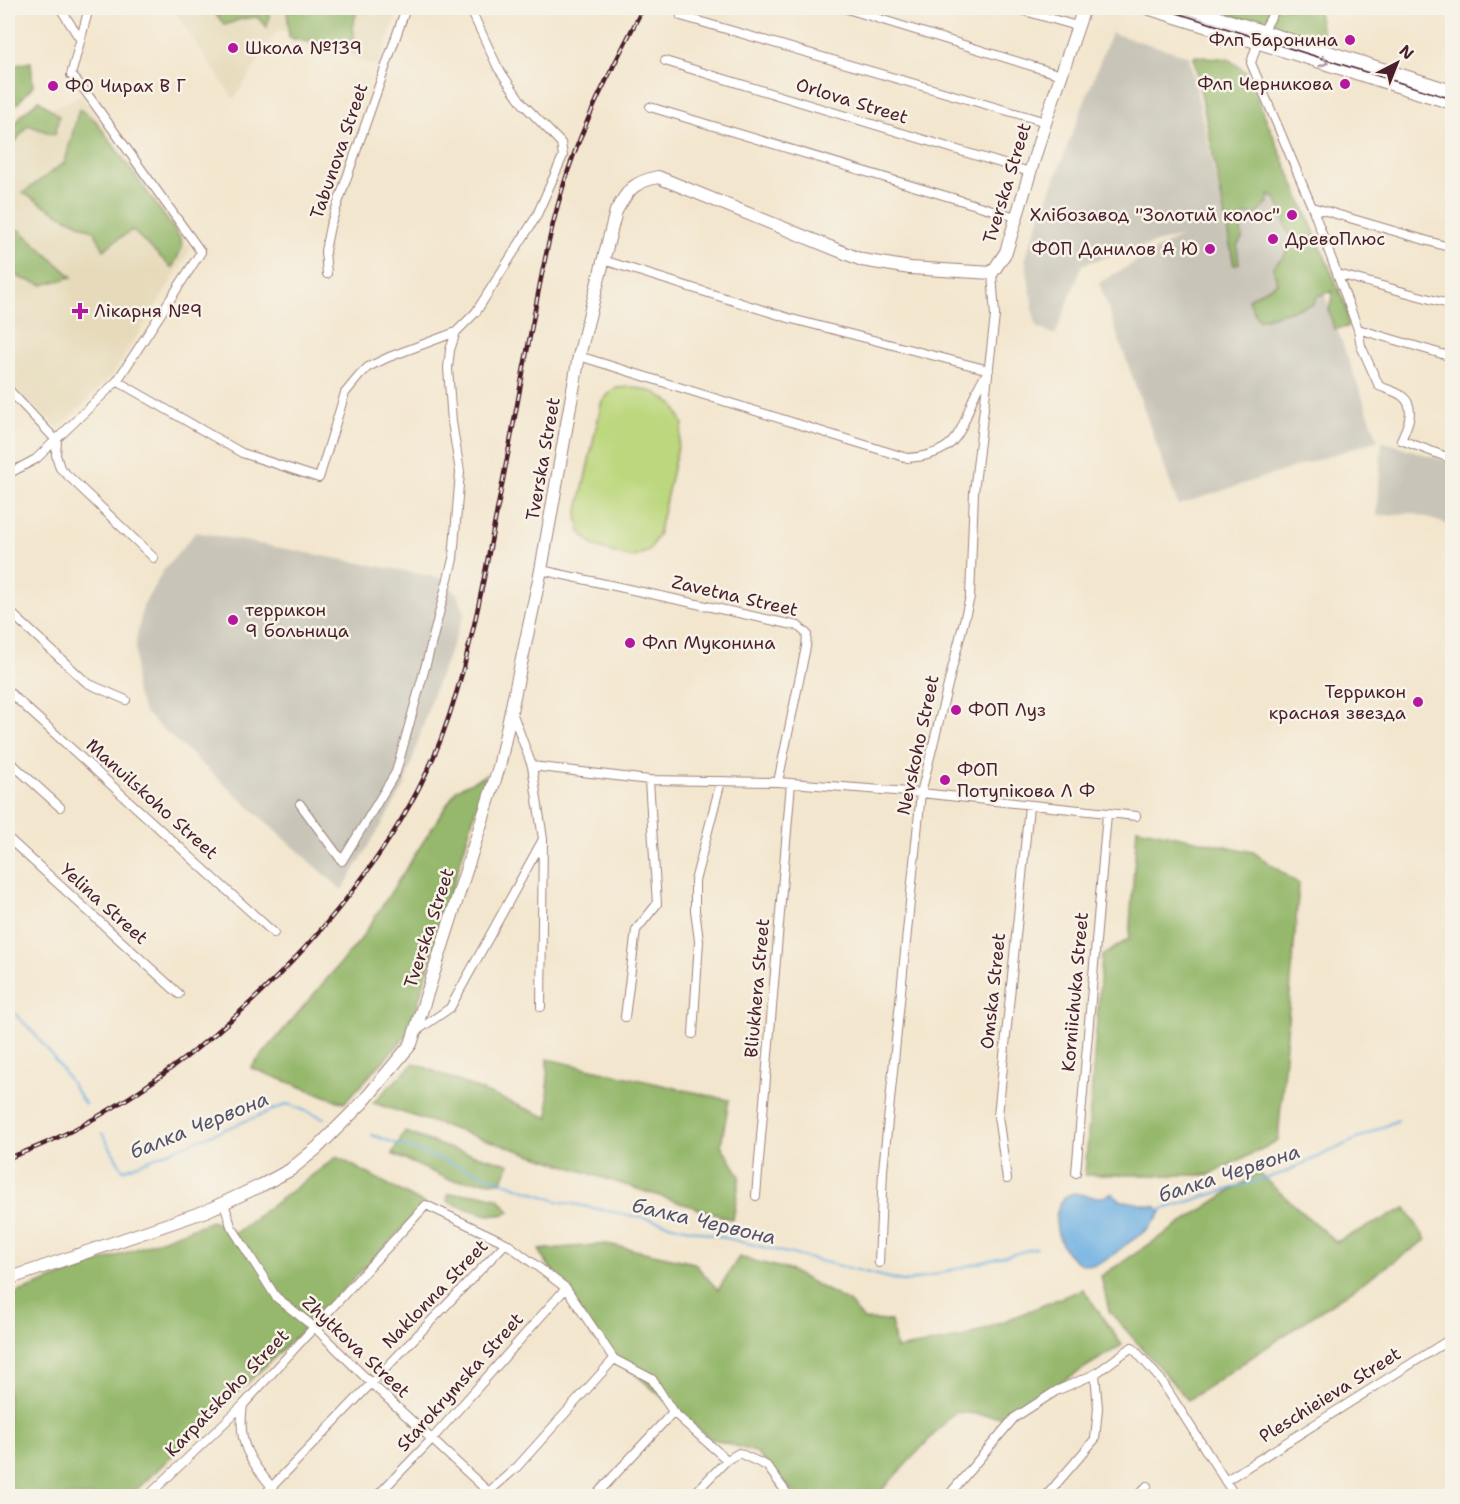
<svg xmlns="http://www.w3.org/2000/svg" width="1460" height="1504" viewBox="0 0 1460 1504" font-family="'Shantell Sans',sans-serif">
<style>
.built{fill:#e6daba}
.industrial{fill:#c8c4b8}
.green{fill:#bcd77d;stroke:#837b54;stroke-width:1.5}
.forest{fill:#95b86c;stroke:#706c4c;stroke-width:1.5}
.water{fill:#6db0e2;stroke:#5c6886;stroke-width:1.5}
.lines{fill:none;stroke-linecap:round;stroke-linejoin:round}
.stream{stroke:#6db0e2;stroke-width:2}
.street-casing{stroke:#9e827c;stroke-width:10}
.secondary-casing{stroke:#9e827c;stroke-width:14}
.street{stroke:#fff;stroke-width:8}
.secondary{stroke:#fff;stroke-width:12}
.tram{stroke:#4a1f2b;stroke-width:1.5}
.rail-casing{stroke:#4a1f2b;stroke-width:4.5}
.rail{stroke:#f7f3e8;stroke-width:2;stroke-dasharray:7;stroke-linecap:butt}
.oneway{stroke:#ae9aa0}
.poi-dot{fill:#b5179e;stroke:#f7f3e8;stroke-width:2}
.labels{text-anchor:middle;stroke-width:5;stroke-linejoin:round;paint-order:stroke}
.poi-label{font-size:18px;fill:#4a1f2b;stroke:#f7f3e8;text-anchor:start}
.street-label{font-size:18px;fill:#4a1f2b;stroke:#f7f3e8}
.water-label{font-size:20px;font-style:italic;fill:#56526b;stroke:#f7f3e8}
</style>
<rect width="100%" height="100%" fill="#f7f3e8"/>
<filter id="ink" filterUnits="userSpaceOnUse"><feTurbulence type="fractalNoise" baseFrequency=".0167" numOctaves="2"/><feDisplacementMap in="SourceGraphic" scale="12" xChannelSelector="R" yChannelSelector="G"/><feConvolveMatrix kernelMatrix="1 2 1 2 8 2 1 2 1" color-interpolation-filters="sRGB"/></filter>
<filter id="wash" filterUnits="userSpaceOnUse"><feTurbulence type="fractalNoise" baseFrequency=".008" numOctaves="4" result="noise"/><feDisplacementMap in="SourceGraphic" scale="24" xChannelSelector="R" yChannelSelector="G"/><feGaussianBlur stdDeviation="1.35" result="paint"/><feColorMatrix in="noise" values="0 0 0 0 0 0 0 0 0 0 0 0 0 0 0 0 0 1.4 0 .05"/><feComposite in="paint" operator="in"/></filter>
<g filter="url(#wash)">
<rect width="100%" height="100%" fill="#f3e6ce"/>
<path class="built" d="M172,8H399L378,67L278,29L234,99Z
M81,96L191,249L114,373L59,428L8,385V125Z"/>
<path class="industrial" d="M1111,33L1189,56L1223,213L1282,180L1378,440L1178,505L1099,283L1181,236L1083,264L1055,335L1036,327L1025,257Z
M1382,441L1452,463V526L1412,513L1377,516Z
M196,532L441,578L457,594L465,613L432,696L404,787L342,890L145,713L135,690L136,641L143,606L163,571Z"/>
<path class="green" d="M634,387L656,393L674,405L683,424L658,535L649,551L632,558L595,547L580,532L577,515L602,401L615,388Z"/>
<path class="forest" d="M213,8H264L269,15L267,27L257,17L241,19L225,25L212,10Z
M287,8H358L353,25L355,52L289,38Z
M1202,8H1317L1325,46Z
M1194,56L1228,59L1246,72L1347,309L1348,327L1334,329L1329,311L1333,291L1317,296L1314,304L1258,320L1248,299L1277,283L1273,266L1284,257L1291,240L1277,199L1269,195L1267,204L1256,215L1245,214L1240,223L1242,238L1237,246L1239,263L1234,265Z
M31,62L33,86L17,104L8,110V67Z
M39,100L59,116L55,135L28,125L8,151V136L22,114Z
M79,109L95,120L181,239L182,248L172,268L132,230L115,241L104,250L94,231L59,214L23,193L65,162Z
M8,230H20L72,277L43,285L20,278L8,268Z
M486,775L409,1033L344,1103L251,1068L361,939L457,789Z
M1137,828L1253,852L1299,884L1278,1141L1209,1175H1085L1102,956L1129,939Z
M547,1059L729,1100L721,1145L740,1176L733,1220L373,1103L414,1063L549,1118Z
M405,1132L448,1148L510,1164L501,1182L450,1180L392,1154Z
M337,1157L426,1205L310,1323L130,1496H8V1296L212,1221L235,1233Z
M1258,1173L1336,1242L1406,1208L1426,1240L1188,1400L1109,1311L1101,1276Z
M448,1194H481L499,1199L510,1212C490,1221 467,1208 448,1202Z
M607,1244L694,1263L718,1290L739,1257L789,1270L849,1302L864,1320L891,1321L896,1349L962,1338L1083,1289L1122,1345L1004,1417L955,1412L876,1496H797L755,1452L709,1438L593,1337L539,1250Z"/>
<path class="water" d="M1074,1193C1087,1195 1100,1201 1112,1193L1122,1201C1134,1201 1144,1207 1156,1206L1161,1212C1152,1228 1138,1236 1124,1246C1116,1252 1108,1261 1098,1264C1060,1275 1039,1202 1074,1193Z"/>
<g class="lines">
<path class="stream" d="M8,1008C40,1034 62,1070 85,1104
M102,1133L123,1170L288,1104L324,1118
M372,1135L557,1201L648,1219L906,1282L1036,1248
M1157,1211L1283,1173L1398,1120"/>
</g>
</g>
<g filter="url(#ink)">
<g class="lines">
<defs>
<path id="street" d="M60,8L80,39
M844,8L1061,75
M1014,8L1077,26
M1276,8L1258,41L1251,63L1312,207L1358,329L1361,346L1379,386C1386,389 1396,391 1402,396C1417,407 1407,427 1401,440L1452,459
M681,16L1046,122
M665,61L1030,172
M650,107L1016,217
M1312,207L1452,248
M327,274L325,251L330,226L406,8
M1338,274L1452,305
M1358,329L1452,357
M579,356L907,458C975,454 957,411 989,370L792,319L603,260
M117,381L242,453L319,478L345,393L359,376L368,367L389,357L456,332
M8,389L57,441L56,455L60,468L154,558
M8,474L36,459L117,381L201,252L83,88L71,75L89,8
M541,570L798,626L807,634L806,647L778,782
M8,610L87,683L126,700
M8,691L274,933
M512,712L532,766L649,780L778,782L921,793L1136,816
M8,760L60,807
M532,766L543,839L541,1007
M300,804L342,861L396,772L428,657L453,559L460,472L452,422L448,368L450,350L456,332L476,312L536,217L563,156L561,143L523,104L498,68L470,8
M8,838L179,994
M625,1017L636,930L657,904L649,780
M415,1032L450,1008L542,841
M693,1034L699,941L695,910V881L721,781
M1076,1173L1107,814
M1007,1179L998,1116L1029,806
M756,1196L791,783
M224,1203L231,1226L276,1297L314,1327L372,1384L493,1496
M879,1263L883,1170L921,793L970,597L974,492L995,316L992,273
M243,1405C236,1449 254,1464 279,1496
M1225,1481L1452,1338
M148,1496L243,1405L426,1205L506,1243L566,1288L614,1359L652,1379L673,1412L727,1460L739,1453L767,1466L789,1496
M263,1496L506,1243
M377,1496L432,1439L566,1288
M484,1496L517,1467L614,1359
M595,1496L673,1412
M692,1496L727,1460
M948,1496L1014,1418L1056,1391L1095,1374
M1046,1496L1095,1439L1098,1408L1095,1374L1132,1347L1161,1380L1235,1496
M1137,1496L1147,1486"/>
<path id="secondary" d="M1147,8L1452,103
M1189,8L1452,91
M8,1279L206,1211L262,1185L290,1170L317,1148L363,1102L411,1044L499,767L541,570L579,356L616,211C628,190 633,182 658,177L862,260L910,268L992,273L1006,252L1044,126L1084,8"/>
</defs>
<use href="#street" class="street-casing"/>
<use href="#secondary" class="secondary-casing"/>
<use href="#street" class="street"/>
<use href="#secondary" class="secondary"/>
<path class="tram" d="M1161,8L1452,99"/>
<defs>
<path id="rail" d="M8,1158C92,1129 175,1071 241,1011C321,939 402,840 441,739C466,672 480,601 493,531C504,476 514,422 524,367C537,302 547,235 568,171C587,114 616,61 643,8"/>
</defs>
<use href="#rail" class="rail-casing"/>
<use href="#rail" class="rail"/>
</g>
<defs><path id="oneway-chevron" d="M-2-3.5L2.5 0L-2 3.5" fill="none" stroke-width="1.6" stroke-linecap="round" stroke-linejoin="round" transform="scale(1.5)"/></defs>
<use class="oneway" href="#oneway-chevron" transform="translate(1324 62) rotate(18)"/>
</g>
<g class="poi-dot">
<circle cx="1350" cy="40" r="6"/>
<circle cx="233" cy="48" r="6"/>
<circle cx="1345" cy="84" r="6"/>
<circle cx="53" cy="86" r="6"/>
<circle cx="1292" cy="215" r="6"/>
<circle cx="1273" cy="239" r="6"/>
<circle cx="1210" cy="249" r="6"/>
<path d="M77 302h6v6h6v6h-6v6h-6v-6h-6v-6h6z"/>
<circle cx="233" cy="620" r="6"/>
<circle cx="630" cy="643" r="6"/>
<circle cx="1418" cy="702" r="6"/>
<circle cx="956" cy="710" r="6"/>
<circle cx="945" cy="780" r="6"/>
</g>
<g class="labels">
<g class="poi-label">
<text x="1338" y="46" text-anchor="end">Флп Баронина</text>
<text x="245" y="54">Школа №139</text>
<text x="1333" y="90" text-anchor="end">Флп Черникова</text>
<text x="65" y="92">ФО Чирах В Г</text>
<text x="1280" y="221" text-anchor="end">Хлібозавод "Золотий колос"</text>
<text x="1285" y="245">ДревоПлюс</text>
<text x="1198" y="255" text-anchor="end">ФОП Данилов А Ю</text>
<text x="94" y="317">Лікарня №9</text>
<text x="245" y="616">террикон<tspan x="245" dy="21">9 больница</tspan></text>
<text x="642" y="649">Флп Муконина</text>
<text x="1406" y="698" text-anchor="end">Террикон<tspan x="1406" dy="21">красная звезда</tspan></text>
<text x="968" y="716">ФОП Луз</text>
<text x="957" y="776">ФОП<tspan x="957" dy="21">Потупікова Л Ф</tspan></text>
</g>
<g class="street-label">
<text transform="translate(852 101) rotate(17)" y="6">Orlova Street</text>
<text transform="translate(339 151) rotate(-71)" y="6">Tabunova Street</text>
<text transform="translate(1007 183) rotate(-73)" y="6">Tverska Street</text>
<text transform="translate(543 459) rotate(-80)" y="6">Tverska Street</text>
<text transform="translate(735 596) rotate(13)" y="6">Zavetna Street</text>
<text transform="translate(918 745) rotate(-78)" y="6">Nevskoho Street</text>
<text transform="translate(152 799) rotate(42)" y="6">Manuilskoho Street</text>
<text transform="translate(104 904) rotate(42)" y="6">Yelina Street</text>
<text transform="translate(429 928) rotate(-72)" y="6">Tverska Street</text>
<text transform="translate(757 988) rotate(-85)" y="6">Bliukhera Street</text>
<text transform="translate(993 991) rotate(-84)" y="6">Omska Street</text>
<text transform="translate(1075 992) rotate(-85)" y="6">Korniichuka Street</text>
<text transform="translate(435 1294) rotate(-46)" y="6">Naklonna Street</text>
<text transform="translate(356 1347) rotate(43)" y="6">Zhytkova Street</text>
<text transform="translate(460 1382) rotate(-48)" y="6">Starokrymska Street</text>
<text transform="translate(227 1393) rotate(-46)" y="6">Karpatskoho Street</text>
<text transform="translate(1330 1395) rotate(-32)" y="6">Pleschieieva Street</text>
</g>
<g class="water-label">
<text transform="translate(199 1125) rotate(-22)" y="7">балка Червона</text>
<text transform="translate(1229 1173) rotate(-18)" y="7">балка Червона</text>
<text transform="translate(704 1221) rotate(13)" y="7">балка Червона</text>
</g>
</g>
<rect width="1460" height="1504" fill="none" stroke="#f7f3e8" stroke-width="30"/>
<g transform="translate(1397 63) rotate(42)" stroke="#f7f3e8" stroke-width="4.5" paint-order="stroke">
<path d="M0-4.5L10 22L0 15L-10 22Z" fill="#4a1f2b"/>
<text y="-9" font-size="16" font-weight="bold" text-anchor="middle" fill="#4a1f2b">N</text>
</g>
</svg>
